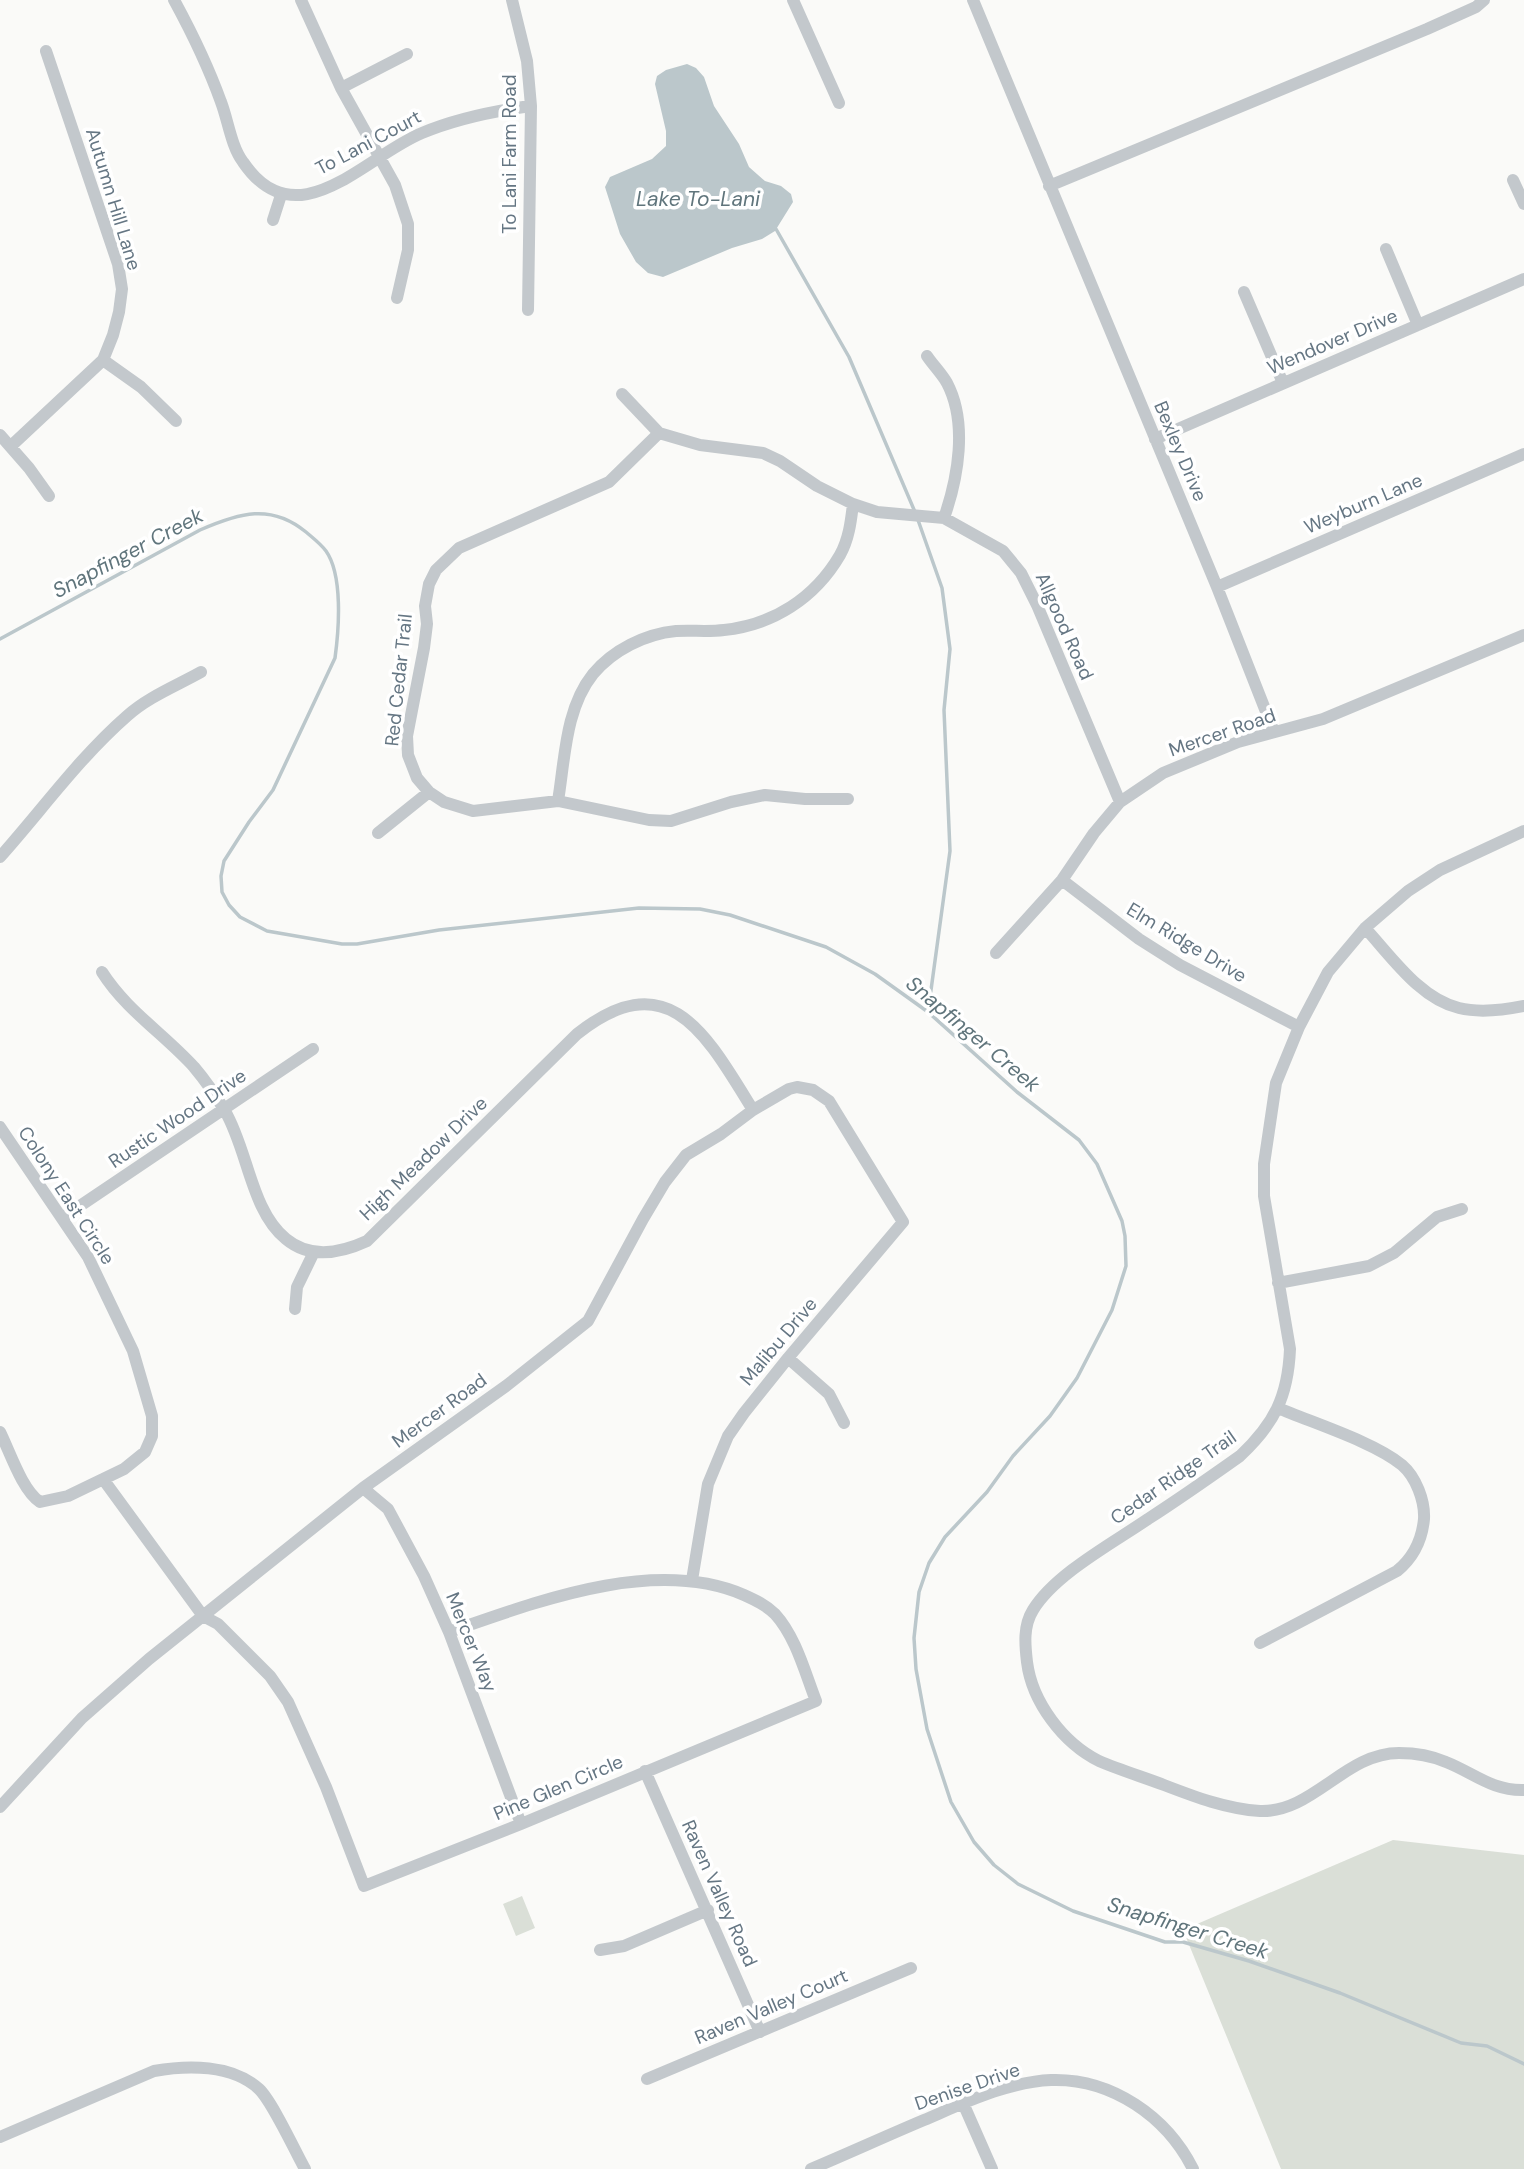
<svg xmlns="http://www.w3.org/2000/svg" width="1524" height="2169" viewBox="0 0 1524 2169" font-family="'DM Sans',sans-serif">
<style>
.green{fill:#dadfd7}
.water{fill:#bbc7cb}
.lines{fill:none;stroke-linecap:round;stroke-linejoin:round}
.stream{stroke:#bbc7cb;stroke-width:3.5}
.minor{stroke:#c3c8cc;stroke-width:12}
.labels{text-anchor:middle;stroke-width:7;stroke-linejoin:round;paint-order:stroke}
.street-label{font-size:19px;fill:#657683;stroke:#fff}
.water-label{font-size:21px;font-style:italic;fill:#60757c;stroke:#fff}
</style>
<rect width="100%" height="100%" fill="#fafaf8"/>
<path class="green" d="M1393,1840L1524,1855V2169H1281L1183,1930Z
M522,1896L535,1928L516,1936L503,1904Z"/>
<path class="water" d="M687,64L696,68L704,77L714,106L739,144L749,167L765,181L781,186L791,194L793,202L775,231L762,239L732,248L663,277L648,273L636,262L620,234L605,187L610,177L652,159L666,146V131L655,84L657,76L666,70Z"/>
<g class="lines">
<path class="stream" d="M776,229L849,357L915,512
M918,520L942,588L950,649L944,710L950,851L928,1012
M0,639L200,530C239,513 271,503 306,532C313,538 321,544 326,551C343,575 339,629 335,658L273,790L249,822L224,861L221,876L222,892L229,905L240,917L267,931L342,944H357L439,930L639,908L700,909L730,915L826,947L875,974L928,1012L1017,1092L1079,1140L1097,1164L1122,1221L1125,1236L1126,1266L1112,1310L1077,1378L1050,1416L1013,1456L987,1492L945,1537L929,1563L919,1592L914,1638L916,1669L927,1729L951,1802L974,1842L994,1865L1018,1884L1073,1911L1165,1942H1183L1249,1961L1340,1993L1461,2043L1487,2046L1524,2064"/>
<path class="minor" d="M174,0C192,33 208,66 221,102C228,120 231,146 243,162C297,241 364,157 422,133C458,118 493,111 531,106
M301,0L341,88L395,185L408,224V250L397,298
M512,0L527,61L531,106L528,310
M793,0L839,103
M973,0L1217,587L1274,732
M341,88L407,54
M1513,180L1524,204
M1049,186L1427,29L1476,7L1484,0
M273,220L281,195
M1386,249L1418,325
M1244,292L1283,383
M927,356C933,365 942,374 947,383C968,423 958,478 944,518
M103,360L141,387L176,421
M622,394L659,433L700,445L763,453L780,461L817,486L853,504L877,512L944,518L1003,551L1021,573L1037,605L1120,802
M659,433L609,482L459,548L436,570L429,584L425,606L427,624L424,648L407,736L408,755L417,778L429,792L444,802L473,811L558,801L649,820L671,821L731,802L765,795L805,799H848
M0,435L29,468L49,496
M1155,439L1524,279
M11,446L103,360L113,335L119,312L122,289L118,264L46,51
M1217,587L1524,454
M558,801C565,759 565,709 593,674C613,650 645,634 676,631C692,630 708,632 724,630C773,625 815,598 840,555C849,539 851,521 853,504
M1524,831L1440,870L1408,891L1365,928L1328,972L1299,1027L1276,1083L1264,1164V1196L1290,1349C1288,1397 1274,1424 1240,1456C1209,1478 1179,1499 1148,1519C1113,1543 1055,1574 1033,1610C1023,1626 1025,1645 1027,1662C1032,1702 1063,1743 1099,1761C1120,1770 1143,1777 1164,1785C1195,1797 1227,1809 1260,1811C1313,1813 1345,1753 1399,1753C1415,1753 1432,1756 1446,1762C1474,1773 1492,1791 1524,1790
M378,833L429,792
M0,857C42,810 79,758 127,716C148,697 176,686 201,672
M1062,880L1139,939L1180,965L1299,1027
M1365,928C1391,956 1420,999 1459,1008C1479,1013 1504,1010 1524,1006
M996,953L1062,880L1094,833L1120,802L1163,773L1238,742L1323,719L1524,635
M102,972C126,1010 164,1034 194,1067C205,1080 216,1096 225,1111C248,1150 251,1211 286,1239C310,1259 341,1253 367,1241L577,1034C669,961 707,1036 753,1110
M0,1127L88,1257L133,1351L152,1416V1436L145,1452L124,1469L68,1496L40,1502C22,1490 10,1452 0,1432
M62,1218L313,1049
M1278,1283L1369,1266L1394,1253L1437,1217L1462,1209
M295,1309L297,1287L314,1252
M788,1358L829,1394L844,1423
M103,1479L203,1616L218,1624L270,1676L288,1702L326,1787L364,1886L521,1824L816,1701C805,1673 796,1637 775,1614C766,1605 755,1600 744,1595C654,1556 536,1602 449,1632
M363,1488L388,1509L424,1576L449,1632L521,1824
M1260,1643L1397,1571C1413,1558 1422,1540 1424,1519C1425,1501 1416,1477 1402,1465C1374,1442 1313,1423 1278,1408
M645,1771L760,2032
M0,1807L82,1718L149,1659L363,1488L506,1386L588,1321L643,1219L665,1182L686,1155L721,1134L753,1110L789,1089L797,1087L813,1090L829,1101L903,1222L788,1358L744,1413L728,1436L708,1484L692,1580
M600,1950L624,1946L708,1910
M647,2079L911,1968
M963,2103L992,2169
M0,2137L154,2071C187,2065 232,2064 259,2089C272,2101 295,2151 305,2169
M811,2169C849,2153 886,2136 924,2120C964,2103 1007,2082 1051,2080C1112,2078 1167,2117 1193,2169"/>
</g>
<g class="labels">
<g class="street-label">
<text transform="translate(368 142) rotate(-28)" y="7">To Lani Court</text>
<text transform="translate(509 154) rotate(-90)" y="7">To Lani Farm Road</text>
<text transform="translate(114 199) rotate(73)" y="7">Autumn Hill Lane</text>
<text transform="translate(1332 341) rotate(-23)" y="7">Wendover Drive</text>
<text transform="translate(1181 451) rotate(67)" y="7">Bexley Drive</text>
<text transform="translate(1363 503) rotate(-23)" y="7">Weyburn Lane</text>
<text transform="translate(1065 626) rotate(66)" y="7">Allgood Road</text>
<text transform="translate(398 680) rotate(-84)" y="7">Red Cedar Trail</text>
<text transform="translate(1222 732) rotate(-19)" y="7">Mercer Road</text>
<text transform="translate(1187 942) rotate(31)" y="7">Elm Ridge Drive</text>
<text transform="translate(177 1118) rotate(-34)" y="7">Rustic Wood Drive</text>
<text transform="translate(423 1158) rotate(-44)" y="7">High Meadow Drive</text>
<text transform="translate(67 1195) rotate(57)" y="7">Colony East Circle</text>
<text transform="translate(778 1341) rotate(-50)" y="7">Malibu Drive</text>
<text transform="translate(439 1410) rotate(-36)" y="7">Mercer Road</text>
<text transform="translate(1173 1477) rotate(-35)" y="7">Cedar Ridge Trail</text>
<text transform="translate(472 1642) rotate(68)" y="7">Mercer Way</text>
<text transform="translate(558 1787) rotate(-23)" y="7">Pine Glen Circle</text>
<text transform="translate(720 1893) rotate(66)" y="7">Raven Valley Road</text>
<text transform="translate(771 2006) rotate(-23)" y="7">Raven Valley Court</text>
<text transform="translate(967 2086) rotate(-19)" y="7">Denise Drive</text>
</g>
<g class="water-label">
<text x="698" y="206">Lake To-Lani</text>
<text transform="translate(128 553) rotate(-28)" y="7">Snapfinger Creek</text>
<text transform="translate(973 1034) rotate(40)" y="7">Snapfinger Creek</text>
<text transform="translate(1188 1928) rotate(17)" y="7">Snapfinger Creek</text>
</g>
</g>
</svg>
